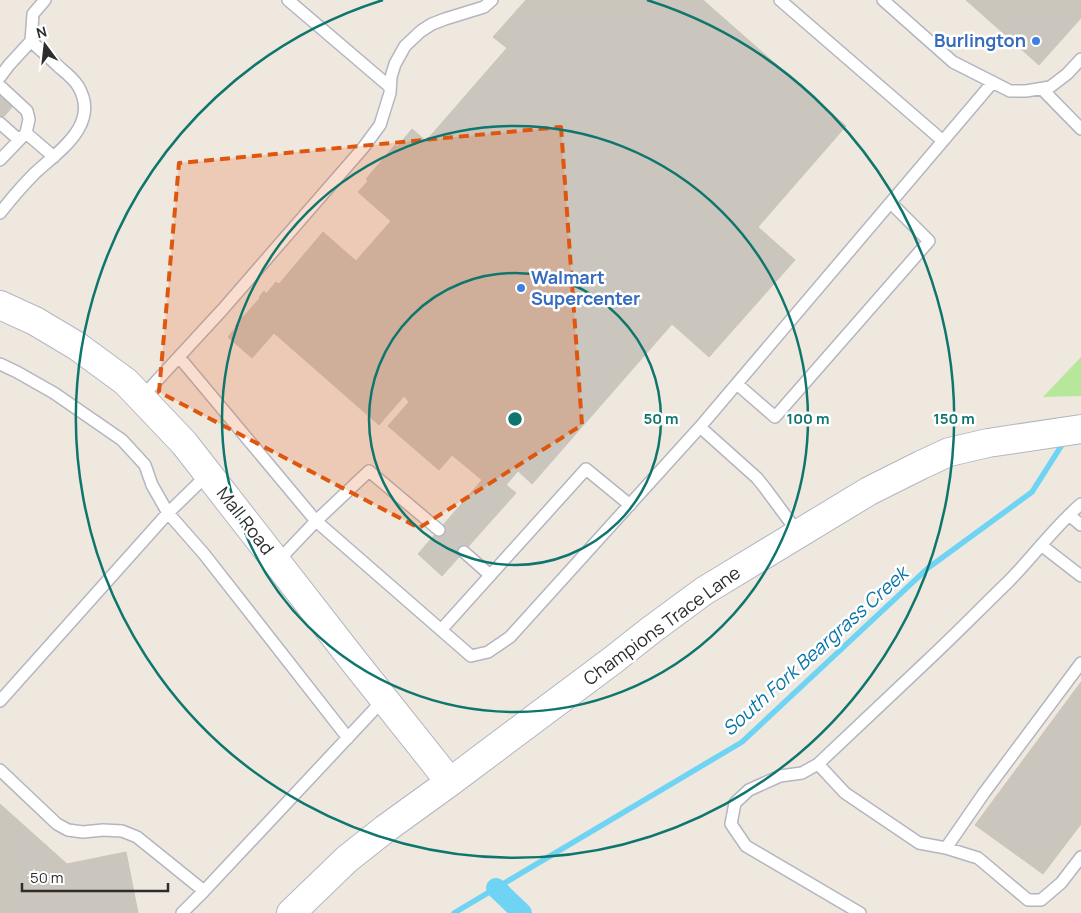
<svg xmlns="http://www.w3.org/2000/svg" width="1081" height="913" viewBox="0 0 1081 913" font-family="Manrope,sans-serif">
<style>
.green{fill:#b6e79a}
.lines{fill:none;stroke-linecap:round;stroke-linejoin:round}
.stream{stroke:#6fd4f4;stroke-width:5.5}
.canal{stroke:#6fd4f4;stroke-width:20}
.building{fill:#cbc6bd;stroke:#cbc4b8}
.service-casing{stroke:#b3b6c1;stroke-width:14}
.tertiary-casing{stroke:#b3b6c1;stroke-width:30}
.service{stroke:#fff;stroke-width:11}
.tertiary{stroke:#fff;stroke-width:28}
.marked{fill:#df570e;fill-opacity:0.2;stroke:#df570e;stroke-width:4;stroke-dasharray:10 6;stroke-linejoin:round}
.ring{fill:none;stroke:#0f766e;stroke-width:2.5}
.shop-dot{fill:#3f7fe0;stroke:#fff;stroke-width:2}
.labels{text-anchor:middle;stroke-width:5;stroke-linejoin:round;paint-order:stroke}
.shop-label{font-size:18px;font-weight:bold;fill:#366cbe;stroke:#fff;text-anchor:end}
.street-label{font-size:18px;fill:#2d2d2d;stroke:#fff}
.water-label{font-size:19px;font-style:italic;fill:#0874a6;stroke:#fff}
.centre{fill:#0f766e;stroke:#fff;stroke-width:2.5}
.ring-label{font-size:15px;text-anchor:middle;font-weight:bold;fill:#0f766e;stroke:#fff;stroke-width:5;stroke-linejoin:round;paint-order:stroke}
</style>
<rect width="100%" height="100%" fill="#efe8df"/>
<path class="green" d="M1081,357V396L1043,397Z"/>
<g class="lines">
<path class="stream" d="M454,913L742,742L928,568L1032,492L1065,440"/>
<path class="canal" d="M496,888L522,913"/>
</g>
<path class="building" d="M526,0H703L846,126L758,227L795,260L709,357L672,324L532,484L518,471L506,485L516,493L442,576L418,554L482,480L452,455L439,470L388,426L409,402L404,396L379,425L274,333L252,358L228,337L236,327L235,326L260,298L259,297L264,291L266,294L276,282L279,284L323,232L356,261L391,221L358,192L368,181L366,179L395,145L397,147L412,129L426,141L507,48L493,37Z
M966,0H1081V18L1039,65Z
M0,94L14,105L0,121Z
M1081,682V824L1043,874L975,825Z
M0,804L67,864L126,852L138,913H0Z"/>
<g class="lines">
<defs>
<path id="service" d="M288,0L390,87
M780,0L943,141
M883,0L953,62L1010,91H1026L1050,87L1067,74L1081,59
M0,77L9,65L31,41L33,14L45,0
M0,86L27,111L29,119L26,133L54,157
M1042,89L1081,129
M0,123L19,140
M0,160L26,133
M0,213C11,199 23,185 35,173C59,151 101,124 78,86C73,78 66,73 59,67C50,58 40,50 31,41
M179,357L316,521L369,471L439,530
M0,364L17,372L54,393L122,440L145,465L152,485L168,513L204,554L348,738
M737,384L775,417L929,241L891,203
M141,398L223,309L363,148L380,125L390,93L391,77L395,64L405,46L421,31L432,24L445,19L484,7L492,0
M700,427L757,478L765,488L799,534
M1081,504C1054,527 1033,557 1008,582C981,608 954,636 926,662C890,696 854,730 818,764L845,793L919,843L946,848L978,858L1028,900H1041L1061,883L1081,857
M1069,515L1081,525
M1041,545L1081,576
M464,552L490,575
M277,562L316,521L471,656L488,652L510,637L700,427L993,82
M441,630L586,469L630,505
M0,701L168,513L208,474
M818,764L802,773L780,776L749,790L735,803L731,824L746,846L860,913
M0,770L57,824L68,830L83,832L103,830L122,831L137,837L204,891L384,699
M946,848L984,793L1081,663
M182,913L204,891"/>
<path id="tertiary" d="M0,305L35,321L77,346L126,382L184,443L353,660L450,782
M291,913L347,859L385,829L450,782L613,660L651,630L704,591L869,491L921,465L949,452L988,443L1081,429"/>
</defs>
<use href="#service" class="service-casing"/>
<use href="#tertiary" class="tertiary-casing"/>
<use href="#service" class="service"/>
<use href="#tertiary" class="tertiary"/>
</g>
<path class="marked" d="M561,127L582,425L419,528L159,392L179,163Z"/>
<g class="ring">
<circle cx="515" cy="419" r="146"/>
<circle cx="515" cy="419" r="293"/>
<path d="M647 0A439 439 0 1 1 383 0"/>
</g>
<g class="shop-dot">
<circle cx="1036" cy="41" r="5"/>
<circle cx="521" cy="288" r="5"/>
</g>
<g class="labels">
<g class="shop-label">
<text x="1026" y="47">Burlington</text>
<text x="531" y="284" text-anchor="start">Walmart<tspan x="531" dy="21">Supercenter</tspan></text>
</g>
<g class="street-label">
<text transform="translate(245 521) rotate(52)" y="6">Mall Road</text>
<text transform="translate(662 626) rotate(-36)" y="6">Champions Trace Lane</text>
</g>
<g class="water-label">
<text transform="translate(815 651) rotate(-42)" y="7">South Fork Beargrass Creek</text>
</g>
</g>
<circle cx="515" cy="419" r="8" class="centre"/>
<g class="ring-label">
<text x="661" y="424">50 m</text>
<text x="808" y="424">100 m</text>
<text x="954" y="424">150 m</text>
</g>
<g transform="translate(45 45) rotate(345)" stroke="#ffffff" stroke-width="4" paint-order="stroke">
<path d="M0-4L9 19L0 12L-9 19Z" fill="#2d2d2d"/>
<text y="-8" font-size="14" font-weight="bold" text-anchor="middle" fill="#2d2d2d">N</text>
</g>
<path d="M22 883v8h146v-8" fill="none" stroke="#2d2d2d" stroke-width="2.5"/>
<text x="30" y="883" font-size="15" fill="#2d2d2d" stroke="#ffffff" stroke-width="4" paint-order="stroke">50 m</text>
</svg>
